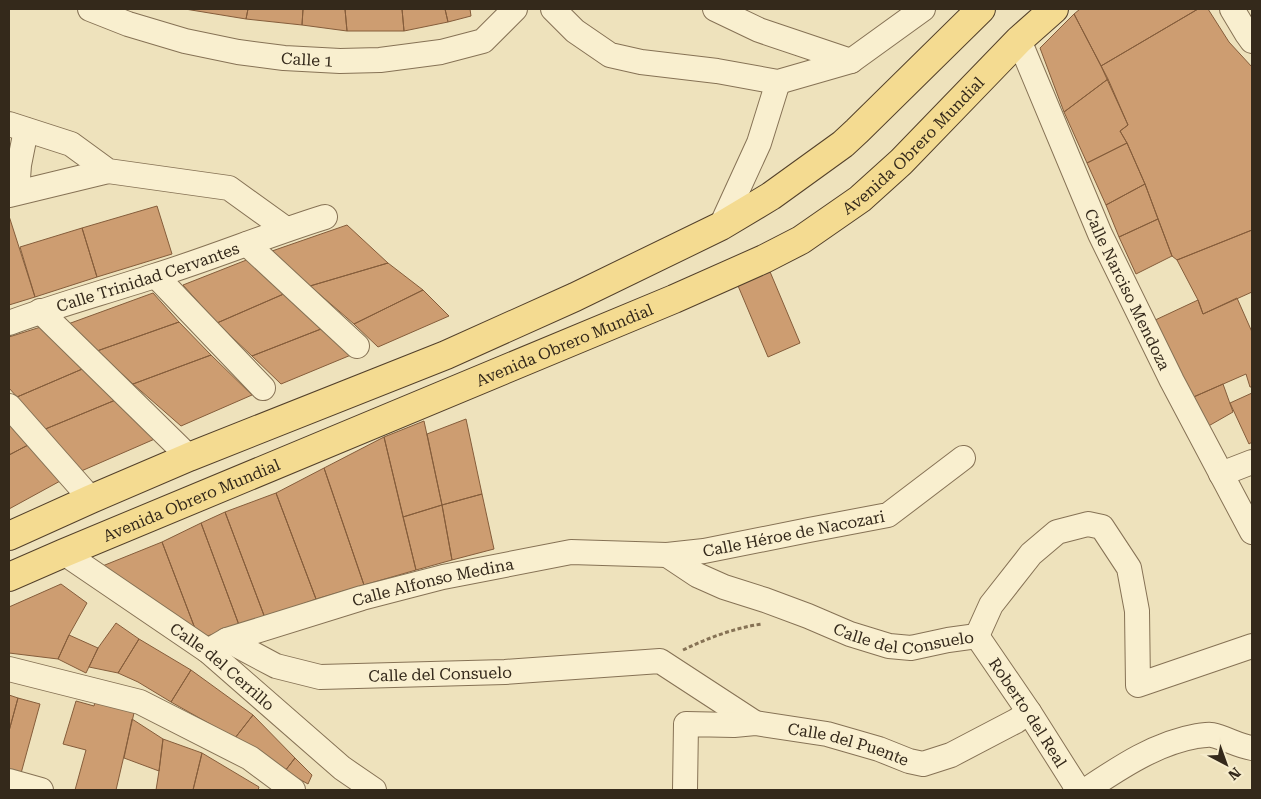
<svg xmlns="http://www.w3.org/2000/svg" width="1261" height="799" viewBox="0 0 1261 799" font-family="'Roboto Serif',serif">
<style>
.building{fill:#cd9d71;stroke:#855d3b}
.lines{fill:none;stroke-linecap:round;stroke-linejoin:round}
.minor-casing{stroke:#867255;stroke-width:26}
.major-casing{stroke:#53402a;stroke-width:30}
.path{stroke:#867255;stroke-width:3;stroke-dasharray:4 2.5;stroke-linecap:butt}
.minor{stroke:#f9efcf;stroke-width:24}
.major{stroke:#f4db91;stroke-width:28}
.labels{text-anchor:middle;stroke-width:4;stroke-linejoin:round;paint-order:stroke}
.street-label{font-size:16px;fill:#34291b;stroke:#f6eccb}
</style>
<rect width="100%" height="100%" fill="#eee2bc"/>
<path class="building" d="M185,9H248L246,19Z
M248,9H303L302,25L246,19Z
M303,9H345L347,31L302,25Z
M345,9H402L404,31H347Z
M402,9H445L448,22L404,31Z
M445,9H470L471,16L448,22Z
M1080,9H1198L1101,66L1074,14Z
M1198,9H1208L1229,42L1252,67V230L1177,260L1172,256L1145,184L1127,143L1120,131L1128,125L1101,66Z
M1074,14L1108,79L1064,112L1040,48Z
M1108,79L1128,125L1120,131L1127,143L1087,163L1064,112Z
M1127,143L1145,184L1106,205L1087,163Z
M1145,184L1158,219L1119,237L1106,205Z
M157,206L172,254L97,277L82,228Z
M9,216L35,297L9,305Z
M1158,219L1172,256L1136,274L1119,237Z
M347,225L388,263L310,286L272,251Z
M82,228L97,277L35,297L20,247Z
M1252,230V292L1203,314L1198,300L1177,260Z
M249,259L286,293L217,323L183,285Z
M388,263L423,290L354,324L310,286Z
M768,267L800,343L768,357L736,281Z
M423,290L449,316L378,347L354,324Z
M153,293L179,322L97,351L68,324Z
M286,293L321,329L252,356L217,323Z
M1237,298L1252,332V387H1250L1246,374L1189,399L1151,322L1198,300L1203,314Z
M179,322L211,355L133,384L97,351Z
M47,325L87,367L17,397L9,388V337Z
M321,329L351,355L281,384L252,356Z
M211,355L252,395L181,426L133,384Z
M87,367L118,399L43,430L17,397Z
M1223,384L1233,412L1205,428L1189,399Z
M1252,393V442L1249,444L1230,403Z
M118,399L157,438L79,472L43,430Z
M9,419L30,444L9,455Z
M466,419L482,494L442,505L427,434Z
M424,421L442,505L403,517L384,437Z
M384,437L416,570L364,585L324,468Z
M30,444L62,480L9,509V455Z
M324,468L364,585L316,599L276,493Z
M276,493L316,599L265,618L225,512Z
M482,494L494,549L452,560L442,505Z
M442,505L452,560L416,570L403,517Z
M225,512L265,618L239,625L201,523Z
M201,523L239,625L199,639L162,542Z
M162,542L199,639L100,567Z
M61,584L87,603L69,635L58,659L9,653V607Z
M116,623L139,639L118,673L89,667L98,648Z
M69,635L98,648L86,673L58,659Z
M139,639L191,670L171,702L138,682L118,673Z
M191,670L253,715L235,738L171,702Z
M9,695L18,698L9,731Z
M18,698L40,704L20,777L9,774V731Z
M96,698L134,713L116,790H75L86,750L63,744L76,701L94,706Z
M253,715L295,758L285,771L235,738Z
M132,719L163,739L159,771L124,758Z
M163,739L202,753L193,790H156L159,771Z
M202,753L259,787L258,790H193Z
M295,758L312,775L308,784L285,771Z"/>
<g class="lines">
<defs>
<g id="minor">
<path id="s1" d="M90,9L128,24L185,41L238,52L284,58L340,61L380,60L441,52L483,41L515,9"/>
<path d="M553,9L575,31L610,55L641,62L717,71L778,82L851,61L923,9"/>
<path d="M715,9L759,30L851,61"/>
<path d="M1232,9L1247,34L1252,41"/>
<path id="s2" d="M1019,40L1100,234L1172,381L1252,532"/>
<path d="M9,124L71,144L108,171L229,188L286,229"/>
<path d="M17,192L19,165L26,130"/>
<path d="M9,195L108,171"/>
<path d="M721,226L759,143L778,82"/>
<path d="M247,244L357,346"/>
<path d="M156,276L263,388"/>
<path d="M40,311L189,457"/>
<path id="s3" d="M9,323C57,305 106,292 154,276C212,258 267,235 325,217"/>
<path d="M9,406L91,499"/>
<path d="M1221,474L1252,462"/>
<path id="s4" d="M64,553L208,651L342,768L374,790"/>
<path id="s5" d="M667,555L697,575L724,587L765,600L808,616L850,634L889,646L911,648L948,640L977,636L991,605L1031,554L1057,532L1088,524L1102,527L1129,568L1137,611L1138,685L1252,646"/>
<path id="s6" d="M977,636L1029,712L1074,783L1076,790"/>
<path id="s7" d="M227,640L276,666L320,677L505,672L660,661L755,723"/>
<path id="s8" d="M208,651L227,640L362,598L443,577L571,552L667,555L704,551L809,530L888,515L963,458"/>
<path d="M9,669L140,702L250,758L293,790"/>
<path d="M9,781L41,790"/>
<path id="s9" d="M685,790L686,724L734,725L755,723L827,734L879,749L909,761L923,764L951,755L1016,721L1029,712"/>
<path d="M1086,790C1119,768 1156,743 1197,736C1201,736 1207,734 1212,735C1226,738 1238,746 1252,748"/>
</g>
<g id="major">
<path d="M9,536L91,499L189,457L446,355L575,297L721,226L771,196L843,144L857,131L981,9"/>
<path id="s10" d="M9,577L64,553L674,299L764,259L801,240L860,199L901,162L1019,40L1054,9"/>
</g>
</defs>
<use href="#minor" class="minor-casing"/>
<use href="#major" class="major-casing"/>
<path class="path" d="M683,650C708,638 734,628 762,624"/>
<use href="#minor" class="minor"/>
<use href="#major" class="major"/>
</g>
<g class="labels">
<g class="street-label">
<text dy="6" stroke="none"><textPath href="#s1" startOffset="224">Calle 1</textPath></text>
<text dy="6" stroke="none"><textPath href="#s10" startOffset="1008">Avenida Obrero Mundial</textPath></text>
<text dy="6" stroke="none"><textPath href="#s3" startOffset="146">Calle Trinidad Cervantes</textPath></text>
<text dy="6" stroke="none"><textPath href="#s2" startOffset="272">Calle Narciso Mendoza</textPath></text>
<text dy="6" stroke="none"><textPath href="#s10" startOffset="602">Avenida Obrero Mundial</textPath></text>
<text dy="6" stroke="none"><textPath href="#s10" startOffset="198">Avenida Obrero Mundial</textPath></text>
<text dy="6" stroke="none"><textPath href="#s8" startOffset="602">Calle Héroe de Nacozari</textPath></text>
<text dy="6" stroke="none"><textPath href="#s8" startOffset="236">Calle Alfonso Medina</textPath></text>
<text dy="6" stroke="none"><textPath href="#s5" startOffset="255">Calle del Consuelo</textPath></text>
<text dy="6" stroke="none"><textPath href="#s4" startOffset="195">Calle del Cerrillo</textPath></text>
<text dy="6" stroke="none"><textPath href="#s7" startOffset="221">Calle del Consuelo</textPath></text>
<text dy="6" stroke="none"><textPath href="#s6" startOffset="92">Roberto del Real</textPath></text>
<text dy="6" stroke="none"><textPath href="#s9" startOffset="231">Calle del Puente</textPath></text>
</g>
</g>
<rect width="1261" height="799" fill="none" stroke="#34291b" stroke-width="20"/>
<g transform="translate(1226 764) rotate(139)" stroke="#f6eccb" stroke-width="4" paint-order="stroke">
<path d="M0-4L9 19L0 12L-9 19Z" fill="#34291b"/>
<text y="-8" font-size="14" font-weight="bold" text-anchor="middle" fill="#34291b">N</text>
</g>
</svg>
